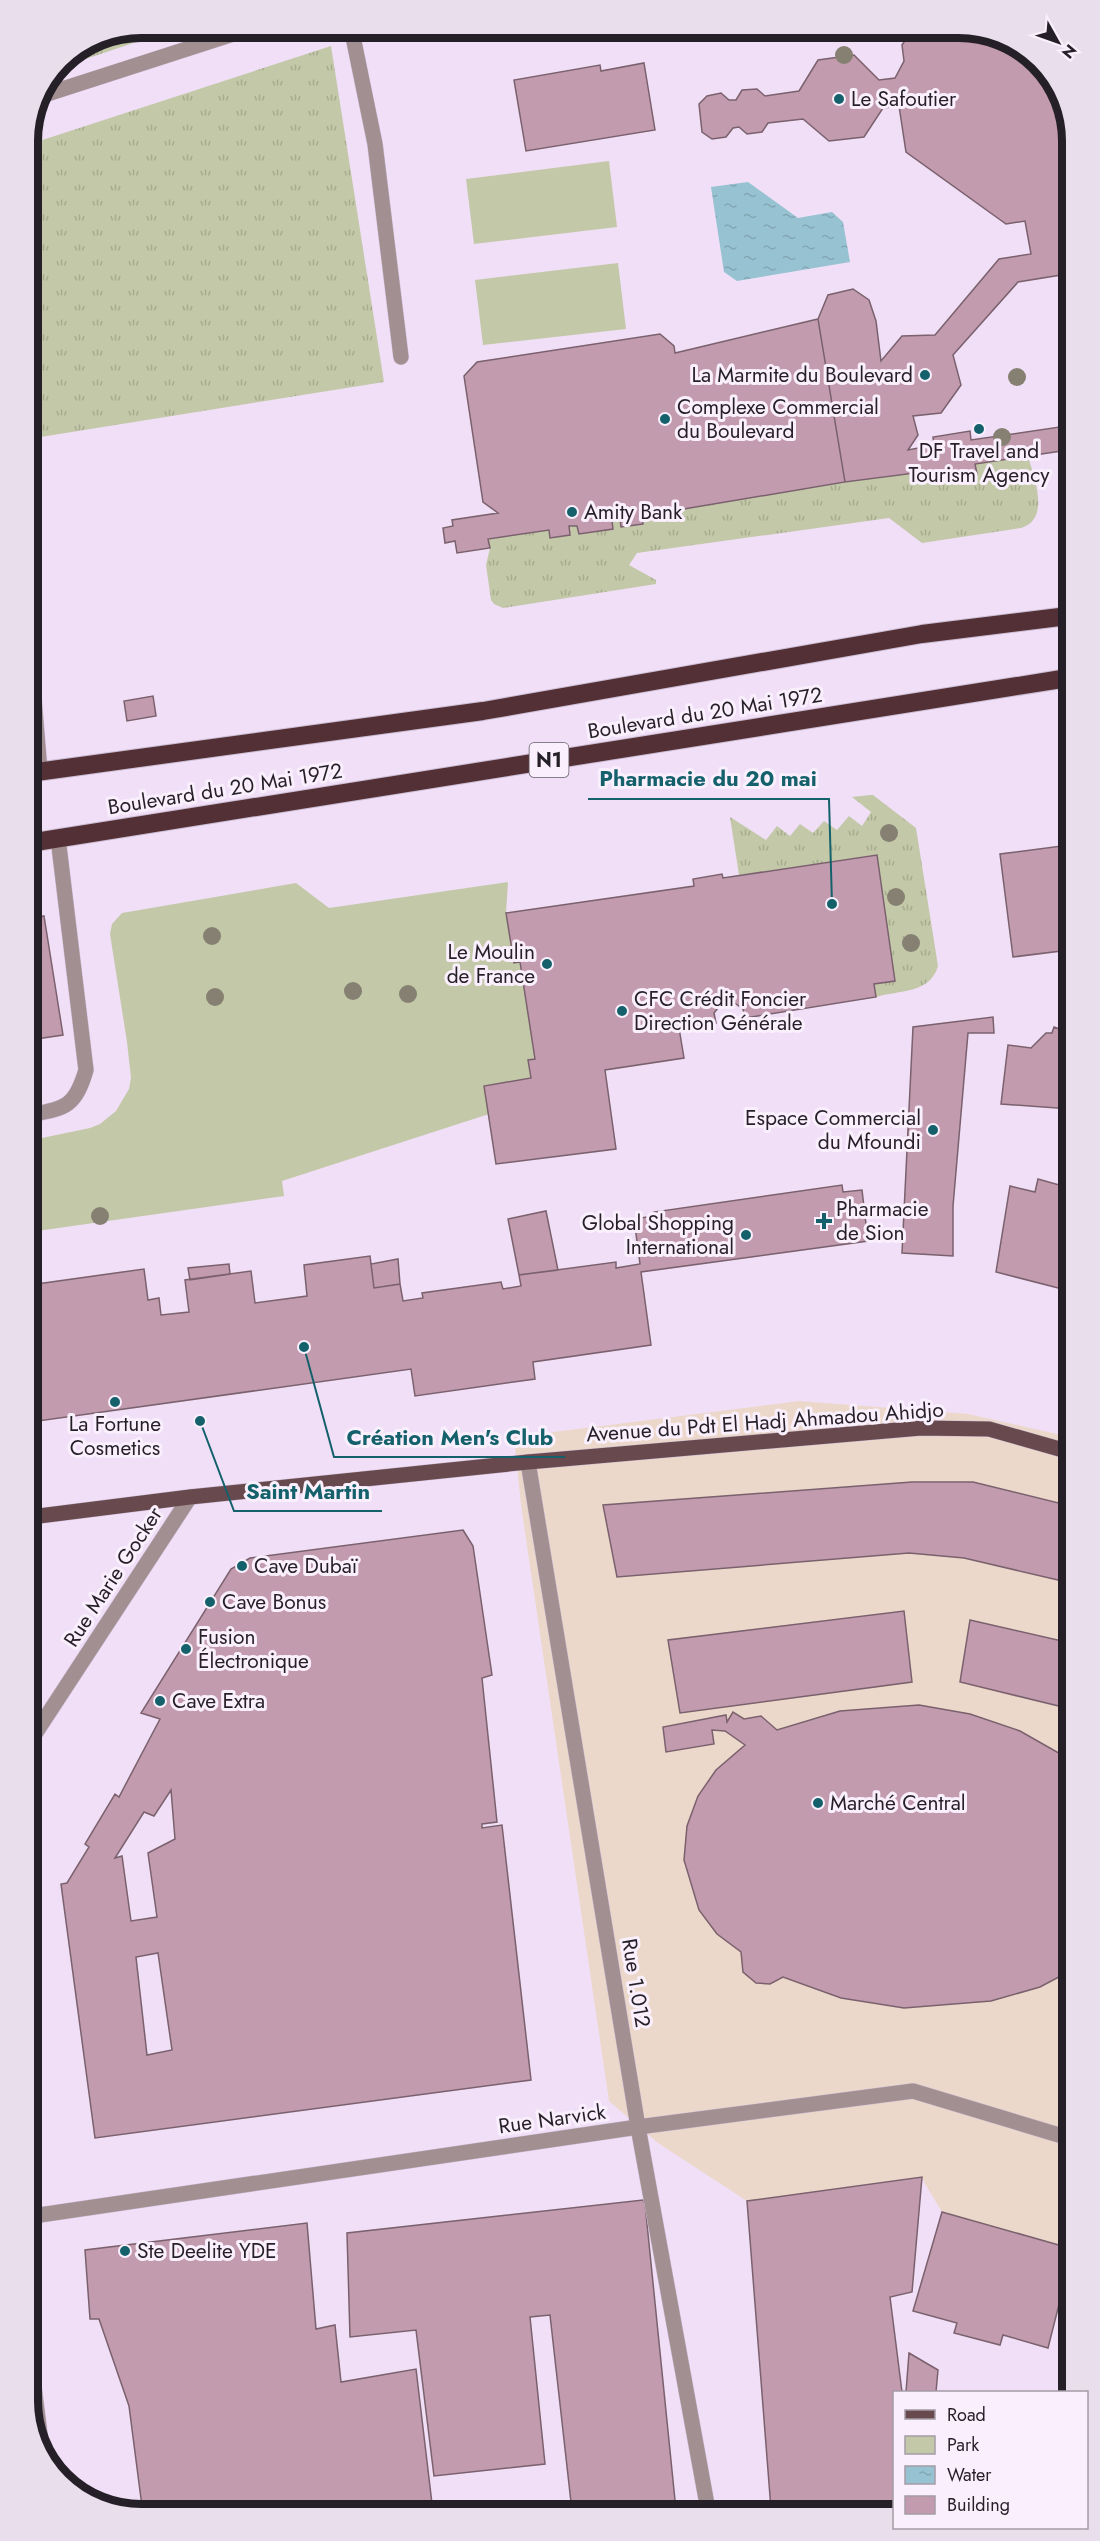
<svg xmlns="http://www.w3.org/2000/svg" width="1100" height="2541" viewBox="0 0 1100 2541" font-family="Jost,sans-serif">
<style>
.commercial{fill:#ecd8ca}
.grass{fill:url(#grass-tufts)}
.green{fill:#c3c9a8}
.water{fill:url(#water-ripples)}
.building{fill:#c29cae;stroke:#7a616d;stroke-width:1.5;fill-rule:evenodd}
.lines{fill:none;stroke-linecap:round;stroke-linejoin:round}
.minor-casing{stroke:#cbbcd2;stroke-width:16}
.major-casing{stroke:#cbbcd2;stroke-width:16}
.highway-casing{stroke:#cbbcd2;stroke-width:20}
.minor{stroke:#a28f91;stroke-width:15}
.major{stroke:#68494d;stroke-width:15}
.highway{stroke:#533035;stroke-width:18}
.tree{fill:#858071}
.poi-dot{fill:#14616b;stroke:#f9effd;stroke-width:2}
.labels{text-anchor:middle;stroke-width:6;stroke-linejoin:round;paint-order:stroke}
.shield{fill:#f9effd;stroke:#655d67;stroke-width:1.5}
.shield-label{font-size:20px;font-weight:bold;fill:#251f27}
.poi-label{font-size:21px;fill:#251f27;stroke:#f9effd;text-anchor:start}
.street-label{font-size:21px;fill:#251f27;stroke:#f9effd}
.rim{fill:none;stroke:#251f27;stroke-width:8}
.leader{fill:none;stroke:#14616b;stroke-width:2}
.callout-dot{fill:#14616b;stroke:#f9effd;stroke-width:2}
.callout-label{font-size:22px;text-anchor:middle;font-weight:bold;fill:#14616b;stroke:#f9effd;stroke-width:6;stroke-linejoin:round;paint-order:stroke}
</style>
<defs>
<pattern id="grass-tufts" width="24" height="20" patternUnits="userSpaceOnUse" patternTransform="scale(1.5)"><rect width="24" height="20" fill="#c3c9a8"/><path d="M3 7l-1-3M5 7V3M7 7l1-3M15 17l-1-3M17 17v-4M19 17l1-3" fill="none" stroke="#a7ac91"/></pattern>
<pattern id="water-ripples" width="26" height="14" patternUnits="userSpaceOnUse" patternTransform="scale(1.5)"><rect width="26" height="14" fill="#97c2d1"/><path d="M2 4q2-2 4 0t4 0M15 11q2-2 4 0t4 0" fill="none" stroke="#82a6b3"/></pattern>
</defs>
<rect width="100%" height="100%" fill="#f0dff7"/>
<path class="commercial" d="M799,1401L968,1414L1070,1437L1073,2249L942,2212L921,2177L747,2201L658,2143L609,2101L521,1505L514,1437Z"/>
<path class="grass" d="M140,27H181L56,69L60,60L97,35Z
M331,46L384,382L28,439L27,145Z
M1028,456C1034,478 1051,519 1021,528L922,543L889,518L637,553L629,565L656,580V584L503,608L494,604L491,600L486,565L490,548L488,539L549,530L551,538L569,535V526H577L579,534L613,529L612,521L620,519L621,527L643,525L642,516L845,482L938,470L940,480L976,474L975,464Z
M870,795H873L916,828L938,966C930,994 899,990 876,997L874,984L895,981L877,855L739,875L730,817L766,840L777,826L790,836L800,824L813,833L824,821L837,830L849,816L862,826L871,812L852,797Z"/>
<path class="green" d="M609,161L617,227L474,244L466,179Z
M618,263L626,329L483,345L475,280Z
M508,882L506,913L514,962H520L535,1059L528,1060L531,1078L485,1086L489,1114L282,1181L284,1196L30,1232V1151L38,1150L37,1139L90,1128L100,1124L116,1111L129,1089L131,1078L127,1042L110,934L112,924L122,913L296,883L329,908Z"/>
<path class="water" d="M748,182L798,218L832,212L843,222L850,262L737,281L724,272L711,187Z"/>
<path class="building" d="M914,27H968L1029,50L1067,103V274L1018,282L953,355L961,385L941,413L913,416L918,435L908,450L934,445L933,437L970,431L971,440L1067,426L1065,418H1068V450L975,464L977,474L939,480L938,470L845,482L818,319L828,295L853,289L869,300L876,321L881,361L902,336L935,335L999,259L1031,254L1025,221L1006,224L906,152L899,106L883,108L864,137L829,141L803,119L768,123L762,132L747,134L739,127L733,128L726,137L712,139L702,132L699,104L707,96L721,93L729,100H736L742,90L757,89L765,96L799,91L818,60L854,55L879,80L895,78L904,61L902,45Z
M644,63L655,130L526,151L514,80L600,65L601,71Z
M818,319L845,482L642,516L643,524L621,527L620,519L612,521L613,529L579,534L577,526H569L570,535L550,538L549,530L488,539L490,548L457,553L455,541L445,543L443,528L453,526L452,520L498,513L483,502L464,376L477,362L660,334L674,346L675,353Z
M153,696L156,716L127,721L124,701Z
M1069,845V950L1013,957L1000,854Z
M877,855L895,981L874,984L876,997L745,1018L743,1009L733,1002L722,1003L714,1013L716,1023L679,1028L684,1058L605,1070L616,1149L496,1164L484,1086L531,1078L528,1060L535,1059L520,962L514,963L506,913L694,886L693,879L722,874L723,878Z
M44,916L63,1035L30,1040L29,919Z
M993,1017L994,1033H968L953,1206V1256L902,1253L913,1027Z
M1054,1027L1065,1031L1064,1044L1069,1047L1065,1060L1069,1061L1070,1109L1001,1104L1008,1045L1031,1048L1046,1033H1052Z
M1038,1179L1070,1188V1291L996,1272L1010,1186L1035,1192Z
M842,1185L843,1192L862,1190L868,1241L641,1272L651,1345L533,1362L535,1379L415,1396L411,1369L31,1422L30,1285L144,1269L148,1300L159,1298L161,1315L189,1312L185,1280L251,1271L255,1303L307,1296L304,1265L370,1256L374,1288L400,1284L403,1301L423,1298L422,1293L501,1282L503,1289L521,1286L519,1275L616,1262V1268L640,1264L634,1219L655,1216L654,1212Z
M546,1211L558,1270L519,1275L508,1219Z
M398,1259L400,1284L374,1288L371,1264Z
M229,1264L230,1274L190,1280L188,1268Z
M912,1482H973L1071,1506V1583L964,1558L909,1553L617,1577L603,1505Z
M463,1530L473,1546L492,1675L482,1678L497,1822L482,1824V1828L502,1825L531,2080L95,2138L61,1884L67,1883L89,1847L85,1844L115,1794L119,1797L160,1719L141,1713L231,1569L250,1558ZM171,1790L175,1839L148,1853L157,1917L131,1921L122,1856L115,1858L144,1812L154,1816ZM158,1953L172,2050L147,2055L136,1957Z
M904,1611L912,1682L680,1713L668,1640Z
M970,1620L1071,1643V1709L960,1682Z
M919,1705L970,1714L1020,1731L1071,1760L1072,1970L1040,1987L991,2001L904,2008L841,1998L783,1977L770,1984L756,1983L743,1972L741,1952L717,1934L699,1910L684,1860L687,1826L698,1796L716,1770L745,1745L725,1731L712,1730L714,1744L666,1752L663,1727L726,1715L727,1722L733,1712L744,1719L761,1716L777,1730L840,1711Z
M922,2177L912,2292L890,2297L902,2392H894V2509H771L747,2201Z
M643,2200L645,2204L676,2510L572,2511L550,2315L530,2317L545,2464L434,2476L416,2330L350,2337L347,2233Z
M942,2212L1073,2249L1048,2348L1003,2335L1000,2345L954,2333L957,2323L913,2311Z
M307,2223L316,2329L335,2325L341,2382L416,2369L433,2512L143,2514L129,2406L99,2319H90L85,2250Z
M909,2353L938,2370L936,2392H906Z"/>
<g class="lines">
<defs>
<path id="minor" d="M351,27L375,144L401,357
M44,95L255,27
M29,638L40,771
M30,1115C66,1108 75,1107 86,1070L58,838
M528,1462L638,2127L708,2510
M31,1740L190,1497
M33,2216L638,2127L913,2091L1072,2139
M33,2379L42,2450"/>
<path id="major" d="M31,1517L190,1497L528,1462L921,1428L989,1429L1070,1452"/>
<path id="highway" d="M29,773L483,711L922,634L1068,616
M29,843L1068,678"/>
</defs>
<use href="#minor" class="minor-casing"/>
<use href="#major" class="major-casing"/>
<use href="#highway" class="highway-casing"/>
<use href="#minor" class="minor"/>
<use href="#major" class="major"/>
<use href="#highway" class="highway"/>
</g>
<g class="tree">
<circle cx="844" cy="55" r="9"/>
<circle cx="1017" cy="377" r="9"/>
<circle cx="1002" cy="437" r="9"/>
<circle cx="889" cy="833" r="9"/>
<circle cx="896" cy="897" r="9"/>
<circle cx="212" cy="936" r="9"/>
<circle cx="911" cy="943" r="9"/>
<circle cx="353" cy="991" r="9"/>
<circle cx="408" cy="994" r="9"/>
<circle cx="215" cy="997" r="9"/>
<circle cx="100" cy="1216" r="9"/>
</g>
<g class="poi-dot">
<circle cx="839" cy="99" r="6"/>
<circle cx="925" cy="375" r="6"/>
<circle cx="665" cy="419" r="6"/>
<circle cx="979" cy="429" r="6"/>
<circle cx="572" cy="512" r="6"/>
<circle cx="547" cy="964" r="6"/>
<circle cx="622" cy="1011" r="6"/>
<circle cx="933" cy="1130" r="6"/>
<path d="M821 1212h6v6h6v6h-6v6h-6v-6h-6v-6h6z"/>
<circle cx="746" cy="1235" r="6"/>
<circle cx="115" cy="1402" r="6"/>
<circle cx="242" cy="1566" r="6"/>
<circle cx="210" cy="1602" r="6"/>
<circle cx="186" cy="1649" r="6"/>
<circle cx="160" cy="1701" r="6"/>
<circle cx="818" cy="1803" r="6"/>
<circle cx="125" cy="2251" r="6"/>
</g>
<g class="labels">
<rect class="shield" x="529.5" y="743" width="39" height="34" rx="4.5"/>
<g class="shield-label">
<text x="549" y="767">N1</text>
</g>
<g class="poi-label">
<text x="851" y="106">Le Safoutier</text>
<text x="913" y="382" text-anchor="end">La Marmite du Boulevard</text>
<text x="677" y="414">Complexe Commercial<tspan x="677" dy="24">du Boulevard</tspan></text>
<text x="979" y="458" text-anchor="middle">DF Travel and<tspan x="979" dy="24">Tourism Agency</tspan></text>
<text x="584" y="519">Amity Bank</text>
<text x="535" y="959" text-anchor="end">Le Moulin<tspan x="535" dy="24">de France</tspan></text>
<text x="634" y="1006">CFC Crédit Foncier<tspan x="634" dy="24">Direction Générale</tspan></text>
<text x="921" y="1125" text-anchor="end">Espace Commercial<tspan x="921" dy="24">du Mfoundi</tspan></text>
<text x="836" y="1216">Pharmacie<tspan x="836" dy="24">de Sion</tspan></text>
<text x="734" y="1230" text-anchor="end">Global Shopping<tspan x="734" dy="24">International</tspan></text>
<text x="115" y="1431" text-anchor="middle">La Fortune<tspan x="115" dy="24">Cosmetics</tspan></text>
<text x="254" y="1573">Cave Dubaï</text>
<text x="222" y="1609">Cave Bonus</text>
<text x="198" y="1644">Fusion<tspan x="198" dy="24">Électronique</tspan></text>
<text x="172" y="1708">Cave Extra</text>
<text x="830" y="1810">Marché Central</text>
<text x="137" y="2258">Ste Deelite YDE</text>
</g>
<g class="street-label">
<text transform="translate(705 713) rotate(-9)" y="7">Boulevard du 20 Mai 1972</text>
<text transform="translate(225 789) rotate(-9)" y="7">Boulevard du 20 Mai 1972</text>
<text transform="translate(765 1422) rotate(-4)" y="7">Avenue du Pdt El Hadj Ahmadou Ahidjo</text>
<text transform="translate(113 1577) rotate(-57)" y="7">Rue Marie Gocker</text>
<text transform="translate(636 1983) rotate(81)" y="7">Rue 1.012</text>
<text transform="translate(552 2119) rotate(-8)" y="7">Rue Narvick</text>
</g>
</g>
<path d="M0 0H1100V2541H0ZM141 38H959A103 103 0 0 1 1062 141V2401A103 103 0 0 1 959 2504H141A103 103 0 0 1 38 2401V141A103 103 0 0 1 141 38Z" fill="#e8deec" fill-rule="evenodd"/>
<path class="rim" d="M141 38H959A103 103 0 0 1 1062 141V2401A103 103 0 0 1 959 2504H141A103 103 0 0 1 38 2401V141A103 103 0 0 1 141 38Z"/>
<path class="leader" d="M832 904L829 799H588M304 1347L334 1457H565M200 1421L234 1511H382"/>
<g class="callout-dot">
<circle cx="832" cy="904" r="6"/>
<circle cx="304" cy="1347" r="6"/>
<circle cx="200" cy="1421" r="6"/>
</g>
<g class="callout-label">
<text x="708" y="786">Pharmacie du 20 mai</text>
<text x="450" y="1445">Création Men's Club</text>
<text x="308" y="1499">Saint Martin</text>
</g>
<rect x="893" y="2391" width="195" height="138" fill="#f9effd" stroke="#a49ca7" stroke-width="1.5"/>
<rect x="905" y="2410" width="30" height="9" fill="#68494d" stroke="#a49ca7" stroke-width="1.5"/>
<text x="947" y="2421" font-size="18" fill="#251f27">Road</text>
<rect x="905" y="2436" width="30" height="18" fill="#c3c9a8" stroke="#a49ca7" stroke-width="1.5"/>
<text x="947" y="2451" font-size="18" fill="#251f27">Park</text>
<rect x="905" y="2466" width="30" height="18" fill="url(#water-ripples)" stroke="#a49ca7" stroke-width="1.5"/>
<text x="947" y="2481" font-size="18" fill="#251f27">Water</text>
<rect x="905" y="2496" width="30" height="18" fill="#c29cae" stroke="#a49ca7" stroke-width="1.5"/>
<text x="947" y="2511" font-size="18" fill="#251f27">Building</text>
<g transform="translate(1058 42) rotate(130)" stroke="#f9effd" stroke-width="4.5" paint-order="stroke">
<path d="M0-4.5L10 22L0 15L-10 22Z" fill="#251f27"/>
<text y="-9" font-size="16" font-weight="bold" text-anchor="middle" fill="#251f27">N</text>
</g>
</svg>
